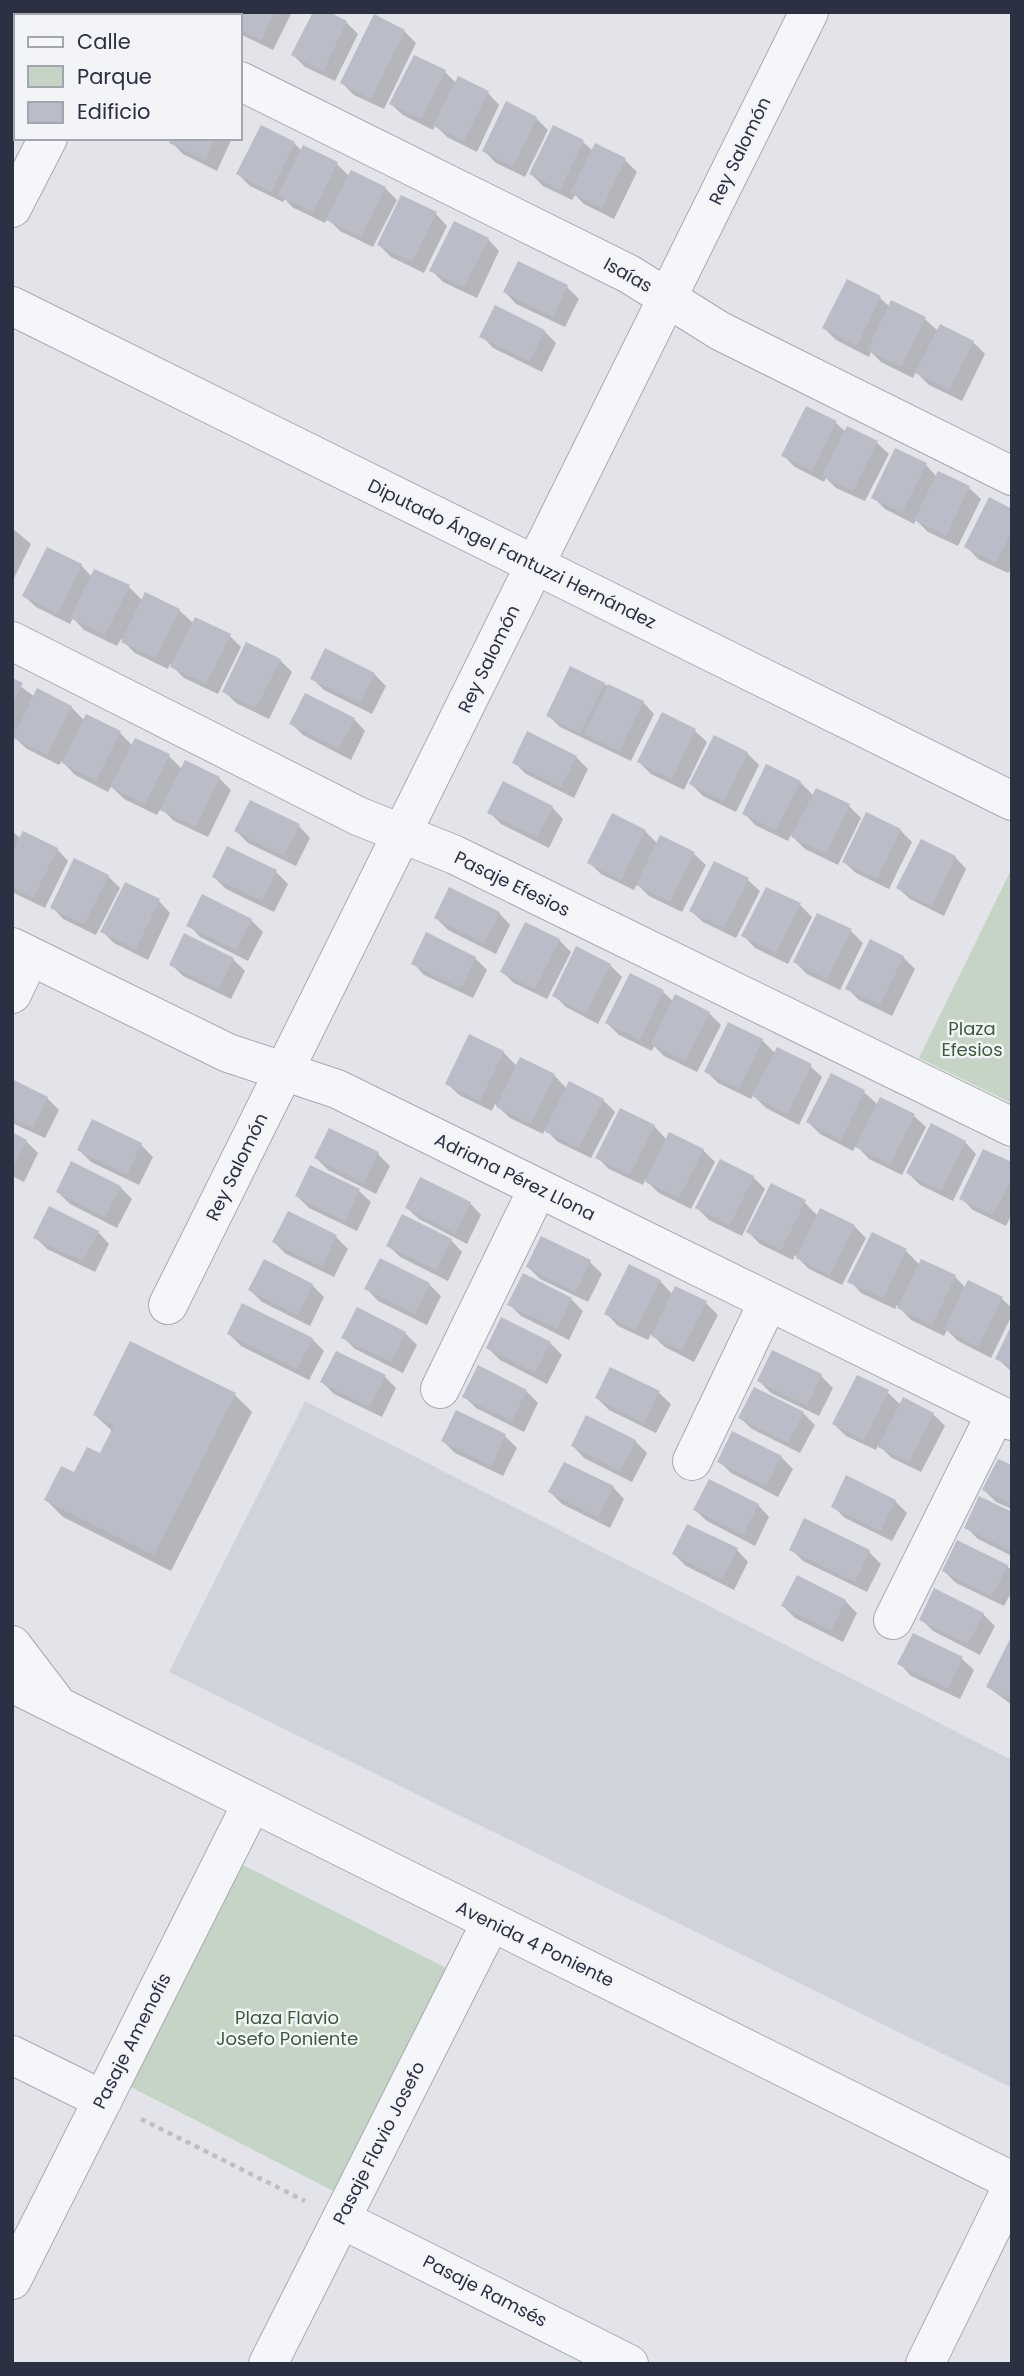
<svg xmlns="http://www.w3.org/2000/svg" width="1024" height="2376" viewBox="0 0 1024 2376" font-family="Poppins,sans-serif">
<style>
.built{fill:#d1d3dc}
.green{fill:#c5d4c4}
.shadow{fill:#0003}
.building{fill:#babdc7}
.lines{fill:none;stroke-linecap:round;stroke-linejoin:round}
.minor-casing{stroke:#a7aab4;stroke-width:40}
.path{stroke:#bcbfc6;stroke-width:4.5;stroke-dasharray:5 5;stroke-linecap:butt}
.minor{stroke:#f5f6f9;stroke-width:38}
.labels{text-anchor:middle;stroke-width:5;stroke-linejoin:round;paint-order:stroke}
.street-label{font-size:18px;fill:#2b3042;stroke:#f2f4f8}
.park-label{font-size:18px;fill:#3a5d39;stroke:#f2f4f8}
</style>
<rect width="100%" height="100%" fill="#e2e4ea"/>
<path class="built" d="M305,1401L1012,1760V2088L169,1672Z"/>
<path class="green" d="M1012,868V1103L919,1058Z
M237,1862L450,1970L339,2194L125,2084Z"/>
<path class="shadow" d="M195,12H229L227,16H203Z
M234,12H292L273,50L240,34V16Z
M346,22L358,34L335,81L305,67L293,55Z
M404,31L416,43L384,109L354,95L342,83Z
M445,72L456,83L488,93L499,105L477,152L447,137L435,125L433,130L403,115L391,104Z
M507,104L536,118L548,130L525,177L496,163L484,151Z
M262,127L294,143L302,151L337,164L350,177L385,188L397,200L373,247L340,231L327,218L325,223L292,207L285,199L283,202L250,186L238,174Z
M554,127L583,142L593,151L625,160L637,172L614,219L584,204L575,195L572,200L543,186L531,174Z
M173,138H232L217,171L183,154L171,142Z
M436,214L447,226L424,273L391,257L379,245Z
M488,239L499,251L477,298L443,282L431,270Z
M847,282L880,298L890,307L925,319L938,331L973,342L985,354L962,401L929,385L916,372L913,378L881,362L871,352L869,357L836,340L824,328Z
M567,287L579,299L565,327L516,304L505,292Z
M544,331L556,343L542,372L493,348L482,336Z
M836,423L846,432L877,443L889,454L865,501L836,488L826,478L824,482L795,467L783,455Z
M926,465L937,477L969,488L981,499L958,546L928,532L916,520L914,524L885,509L873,497Z
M1012,511V568L1008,573L978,559L967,547Z
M12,528L31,544L12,582Z
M81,565L92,577L129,587L143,601L179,610L194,624L229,635L241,647L218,694L184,678L170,664L168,669L135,653L121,639L117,646L84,630L73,618L70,624L36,607L24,596Z
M280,660L292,672L269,719L236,703L224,691Z
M374,674L386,686L372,714L324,690L312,678Z
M12,680L35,697L71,707L85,721L120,733L133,746L169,756L182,769L219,778L231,790L208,837L174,821L161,808L157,815L124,799L111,786L108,792L75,775L62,761L59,765L27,749L14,737L12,741Z
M604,684L643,702L654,714L631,761L560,727L548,715Z
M662,715L695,731L707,742L684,790L651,774L639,762Z
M354,719L365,731L351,760L303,735L291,723Z
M528,734L576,757L588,769L574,798L526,774L514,762Z
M747,753L759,765L736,812L703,796L691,784Z
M800,782L814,796L817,790L849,806L861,818L838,865L805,849L791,835L788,841L755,825L744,813Z
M552,807L563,819L549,848L501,824L489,812Z
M299,826L310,838L296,866L248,843L236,831Z
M900,830L912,842L889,889L856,873L844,862Z
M12,831L21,839L57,849L68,861L45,908L12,892Z
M645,831L658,844L694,854L706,865L682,912L649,896L637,884L634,890L601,874L589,862Z
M228,848L276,872L288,884L274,912L226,889L214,877Z
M955,857L966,869L944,916L910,899L898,888Z
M108,876L120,888L96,935L63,919L52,907Z
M748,880L760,891L736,938L703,922L691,911Z
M159,901L170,913L148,960L114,943L102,931Z
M800,905L812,917L788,964L755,948L744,936Z
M499,913L510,925L496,954L448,930L436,918Z
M818,915L851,931L863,943L840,990L807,974L795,962Z
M251,920L263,932L248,961L200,937L189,925Z
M559,940L571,952L547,999L514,983L502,972Z
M903,957L915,969L892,1016L859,1000L847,988Z
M475,958L487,970L473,998L424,975L413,963Z
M233,959L245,971L231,999L183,976L171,964Z
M610,965L622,977L598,1024L566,1007L554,995Z
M631,976L663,992L674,1002L709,1013L721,1025L697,1072L664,1056L654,1046L652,1051L619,1035L607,1023Z
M470,1036L503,1052L518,1067L554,1075L567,1089L603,1100L615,1112L591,1158L558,1142L545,1129L543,1134L510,1118L495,1104L492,1111L459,1095L447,1083Z
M762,1040L776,1054L810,1066L822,1077L799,1125L766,1108L753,1095L751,1099L718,1083L706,1071Z
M832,1075L864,1092L878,1105L914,1116L926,1127L902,1175L869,1159L856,1145L853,1151L820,1134L808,1122Z
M12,1081L47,1098L59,1110L45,1138L12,1123Z
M93,1121L141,1145L153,1157L139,1185L91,1162L79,1150Z
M654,1126L667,1140L703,1150L715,1162L691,1209L659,1193L645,1180L643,1185L609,1169L597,1157Z
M330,1130L378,1154L390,1166L376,1194L328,1170L316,1158Z
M12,1134L26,1141L38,1153L24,1182L12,1176Z
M965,1142L976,1154L953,1201L920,1185L908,1173Z
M1012,1164V1213L1006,1226L973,1210L961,1198Z
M311,1167L359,1191L371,1202L357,1231L309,1208L297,1196Z
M753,1177L765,1189L742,1236L709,1220L697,1208Z
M120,1187L132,1199L117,1228L70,1204L58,1192Z
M804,1202L818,1216L854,1226L866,1238L842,1285L809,1269L795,1255L793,1260L760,1244L748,1232Z
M470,1203L481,1215L467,1244L419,1219L407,1208Z
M289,1213L336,1237L348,1249L334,1277L286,1254L274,1242Z
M98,1232L109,1244L95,1272L47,1249L35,1237Z
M542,1239L590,1262L602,1274L588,1302L540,1279L528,1267Z
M451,1240L462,1252L448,1281L400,1257L388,1245Z
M906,1251L920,1265L922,1261L955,1277L966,1288L969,1283L1002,1299L1012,1308V1315L991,1358L958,1341L947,1330L944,1336L911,1320L897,1305L895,1309L861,1293L850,1281Z
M660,1281L673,1295L706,1303L718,1315L694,1362L665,1347L651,1334L648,1340L618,1326L607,1314Z
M429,1284L441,1296L427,1325L378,1301L367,1289Z
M312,1285L324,1297L310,1326L262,1302L250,1290Z
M571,1299L583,1311L569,1340L521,1316L509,1304Z
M1012,1328V1372L997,1358Z
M405,1333L417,1345L403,1373L355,1349L343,1337Z
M229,1334L312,1339L324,1351L309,1380L241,1346Z
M550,1343L562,1355L547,1384L500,1360L488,1348Z
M773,1352L821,1376L833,1388L819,1416L771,1393L759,1381Z
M385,1377L396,1388L382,1417L334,1394L322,1382Z
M526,1391L538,1403L524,1432L476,1408L464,1396Z
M887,1392L901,1405L933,1414L945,1426L921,1472L892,1458L878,1445L876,1450L846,1436L834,1424Z
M659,1393L671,1404L656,1433L609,1410L597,1398Z
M235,1395L252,1412L171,1571L63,1517L46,1500L100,1455L112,1431L95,1415Z
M457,1412L505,1436L517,1448L503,1476L455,1453L443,1441Z
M803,1413L815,1425L800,1453L752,1429L740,1418Z
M635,1441L647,1453L632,1482L584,1458L573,1446Z
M781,1457L793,1469L778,1497L731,1473L719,1461Z
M1012,1467V1509L996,1502L984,1490Z
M613,1487L624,1499L610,1528L562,1504L550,1492Z
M895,1501L907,1513L892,1541L845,1518L833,1506Z
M758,1505L769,1517L755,1546L707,1521L695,1510Z
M1012,1514V1556L978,1539L966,1527Z
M805,1520L869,1552L881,1564L867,1592L803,1561L791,1549Z
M737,1550L748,1562L734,1590L686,1566L674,1554Z
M1007,1566L1012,1571V1591L1004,1606L956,1583L944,1571Z
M845,1601L857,1613L843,1642L795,1618L783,1606Z
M983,1614L995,1626L980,1655L933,1631L921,1619Z
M1012,1640V1705L988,1687Z
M962,1659L974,1670L960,1699L911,1676L900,1664Z"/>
<path class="building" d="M232,12H275L261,40L240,30V16H230Z
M313,12H329L347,21L323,71L291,55Z
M374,14L405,30L371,99L340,83Z
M414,55L446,70L421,119L389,104Z
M458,76L489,91L464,141L433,126Z
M506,101L537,117L513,167L482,151Z
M261,125L295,142L271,192L236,174Z
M553,125L584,140L560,190L529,174Z
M171,138H215L205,160L169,143Z
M595,143L626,158L602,208L570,193Z
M303,145L338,162L313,212L278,195Z
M351,170L386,187L361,237L326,220Z
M401,195L437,212L412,262L377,245Z
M454,221L489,238L464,287L429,271Z
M518,261L568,285L553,317L503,292Z
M847,279L881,296L857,346L822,328Z
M891,300L926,317L901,367L867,350Z
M495,305L545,330L530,361L479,337Z
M940,324L974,341L949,390L915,373Z
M806,406L837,421L812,471L781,456Z
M847,426L878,441L853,491L822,476Z
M895,448L927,463L902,513L871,498Z
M938,471L970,486L946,536L914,520Z
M989,497L1012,509V531L996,563L964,547Z
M47,547L82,564L58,614L22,596Z
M94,569L130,585L105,635L70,618Z
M145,592L180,609L156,658L121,642Z
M195,617L231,634L206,684L170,667Z
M246,642L281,659L256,708L222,692Z
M325,648L375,673L360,703L310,679Z
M570,666L605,683L580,733L546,716Z
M12,678L23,683L12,706Z
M608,684L644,701L619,751L584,734Z
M37,688L72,706L47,755L13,738Z
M305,693L355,718L339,749L289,724Z
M662,712L696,729L672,779L637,762Z
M86,714L121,731L96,781L62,763Z
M527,731L577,756L561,787L512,763Z
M714,735L748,752L724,801L689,784Z
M135,738L170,754L145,804L110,787Z
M185,760L220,777L196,827L160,810Z
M766,764L801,781L776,830L742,814Z
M503,781L553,806L537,837L487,813Z
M816,788L850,804L826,854L791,837Z
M250,800L300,824L284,856L234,831Z
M866,812L901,829L877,879L842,862Z
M612,813L646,830L621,880L587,863Z
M23,831L58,848L33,898L12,887V852Z
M660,835L695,852L670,902L636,885Z
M921,839L956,856L932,906L896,888Z
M227,846L277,870L262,901L212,877Z
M74,858L109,875L84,925L50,908Z
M714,861L749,878L724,928L689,911Z
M125,882L160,899L136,949L100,932Z
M449,887L500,912L484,943L434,918Z
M766,887L801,903L776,953L741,936Z
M202,894L252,919L236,950L186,926Z
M817,913L852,929L827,979L793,962Z
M525,922L560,939L535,989L500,972Z
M426,932L476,957L461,988L411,964Z
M184,933L234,958L219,989L169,965Z
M870,939L904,956L880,1005L845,989Z
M576,946L611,964L586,1013L552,996Z
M630,973L664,990L640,1040L605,1023Z
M675,994L710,1012L685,1061L651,1044Z
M728,1022L763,1039L739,1089L704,1072Z
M469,1034L504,1051L480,1101L445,1084Z
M777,1047L812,1064L787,1114L752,1096Z
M520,1057L555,1074L531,1124L496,1107Z
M831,1073L865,1090L841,1140L806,1122Z
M12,1079L48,1097L33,1128L12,1118Z
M569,1081L604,1099L579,1148L544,1131Z
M880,1097L915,1114L890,1164L855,1147Z
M620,1108L655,1125L630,1175L595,1158Z
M92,1119L142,1143L127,1175L77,1150Z
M931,1123L966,1141L941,1191L906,1173Z
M329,1128L379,1152L364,1183L314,1158Z
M12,1132L27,1140L12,1170Z
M669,1132L704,1149L679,1198L645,1182Z
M983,1149L1012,1162V1179L993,1215L959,1199Z
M720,1159L754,1176L730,1225L695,1208Z
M71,1161L121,1186L105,1217L56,1192Z
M310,1165L360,1189L345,1221L295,1196Z
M420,1177L471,1202L455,1233L405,1208Z
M771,1183L806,1200L781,1250L746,1232Z
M49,1206L99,1231L83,1261L33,1238Z
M820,1208L855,1225L830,1275L796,1258Z
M288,1211L337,1235L322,1267L272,1242Z
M402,1214L452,1239L436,1270L386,1246Z
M872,1232L907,1249L883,1298L847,1282Z
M541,1236L591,1260L576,1292L526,1267Z
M380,1258L430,1283L415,1314L364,1289Z
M264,1259L313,1284L298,1315L248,1290Z
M921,1259L956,1275L932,1325L897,1308Z
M629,1264L661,1280L636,1330L604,1314Z
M523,1273L572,1298L557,1329L507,1305Z
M968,1280L1003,1297L978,1347L944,1329Z
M675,1286L707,1301L682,1351L651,1336Z
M242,1303L313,1338L297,1369L227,1334Z
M357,1307L406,1332L391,1362L341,1338Z
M501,1317L551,1342L535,1373L486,1348Z
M1012,1324V1367L995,1359Z
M130,1341L236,1393L154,1555L44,1500L61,1466L74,1472L87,1447L100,1453L114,1425L93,1415Z
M772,1350L822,1374L807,1406L757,1381Z
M336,1351L386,1375L370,1407L320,1382Z
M478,1365L527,1390L512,1421L462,1397Z
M610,1367L660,1391L644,1423L595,1398Z
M857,1375L889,1390L864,1440L832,1424Z
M754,1387L804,1412L788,1443L738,1418Z
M903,1397L934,1413L909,1462L878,1447Z
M456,1410L506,1434L491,1466L441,1441Z
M586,1415L636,1440L620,1471L571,1446Z
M732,1431L782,1456L766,1486L717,1462Z
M998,1459L1012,1465V1505L982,1490Z
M564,1462L614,1486L598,1517L548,1492Z
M846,1475L896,1500L880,1531L831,1507Z
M709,1479L759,1504L743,1535L693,1510Z
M979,1496L1012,1512V1551L964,1528Z
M804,1518L870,1550L855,1582L789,1550Z
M687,1524L738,1548L722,1579L672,1554Z
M957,1540L1008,1565L992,1596L942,1571Z
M797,1575L846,1600L831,1631L781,1606Z
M934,1588L984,1613L968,1644L919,1620Z
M913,1633L963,1657L948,1689L897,1664Z
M1012,1635V1700L986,1687Z"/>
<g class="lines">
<defs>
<path id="minor" d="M100,12L107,16
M240,81L629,274L720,331L1012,476
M12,208L48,138
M12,306L1012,801
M12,641L358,816L455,855L1012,1127
M12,947L228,1053L337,1089L1012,1421
M12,994L30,956
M168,1305L809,12
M440,1389L538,1188
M692,1461L768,1302
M893,1620L996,1413
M12,1645L54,1700
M12,1683L1012,2181
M12,2055L103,2100
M341,2219L629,2364
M12,2280L252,1803
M268,2364L491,1922
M925,2364L1012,2187"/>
</defs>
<use href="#minor" class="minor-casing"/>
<path class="path" d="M141,2119L305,2201"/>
<use href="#minor" class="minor"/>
</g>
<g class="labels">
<g class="street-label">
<text transform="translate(740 151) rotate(-64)" y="6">Rey Salomón</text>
<text transform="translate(628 275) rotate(29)" y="6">Isaías</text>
<text transform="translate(512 554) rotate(26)" y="6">Diputado Ángel Fantuzzi Hernández</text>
<text transform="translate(489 659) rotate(-64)" y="6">Rey Salomón</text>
<text transform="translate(512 884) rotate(26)" y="6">Pasaje Efesios</text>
<text transform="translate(237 1167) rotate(-64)" y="6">Rey Salomón</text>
<text transform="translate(515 1177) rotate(26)" y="6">Adriana Pérez Llona</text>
<text transform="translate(535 1944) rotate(26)" y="6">Avenida 4 Poniente</text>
<text transform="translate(132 2041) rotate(-63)" y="6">Pasaje Amenofis</text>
<text transform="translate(379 2143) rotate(-63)" y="6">Pasaje Flavio Josefo</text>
<text transform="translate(485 2291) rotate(27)" y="6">Pasaje Ramsés</text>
</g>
<g class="park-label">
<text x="972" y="1035">Plaza<tspan x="972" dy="21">Efesios</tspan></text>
<text x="287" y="2024">Plaza Flavio<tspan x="287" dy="21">Josefo Poniente</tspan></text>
</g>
</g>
<rect width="1024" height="2376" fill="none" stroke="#2b3042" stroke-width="28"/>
<rect x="14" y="14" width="228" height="126" fill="#f2f4f8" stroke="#a2a6af" stroke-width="2"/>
<rect x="28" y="37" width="35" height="10" fill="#f5f6f9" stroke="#a2a6af" stroke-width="2"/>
<text x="77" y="49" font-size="21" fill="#2b3042">Calle</text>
<rect x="28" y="66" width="35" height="21" fill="#c5d4c4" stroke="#a2a6af" stroke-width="2"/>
<text x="77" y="84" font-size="21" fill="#2b3042">Parque</text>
<rect x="28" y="102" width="35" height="21" fill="#babdc7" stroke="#a2a6af" stroke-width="2"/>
<text x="77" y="119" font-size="21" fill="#2b3042">Edificio</text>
</svg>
